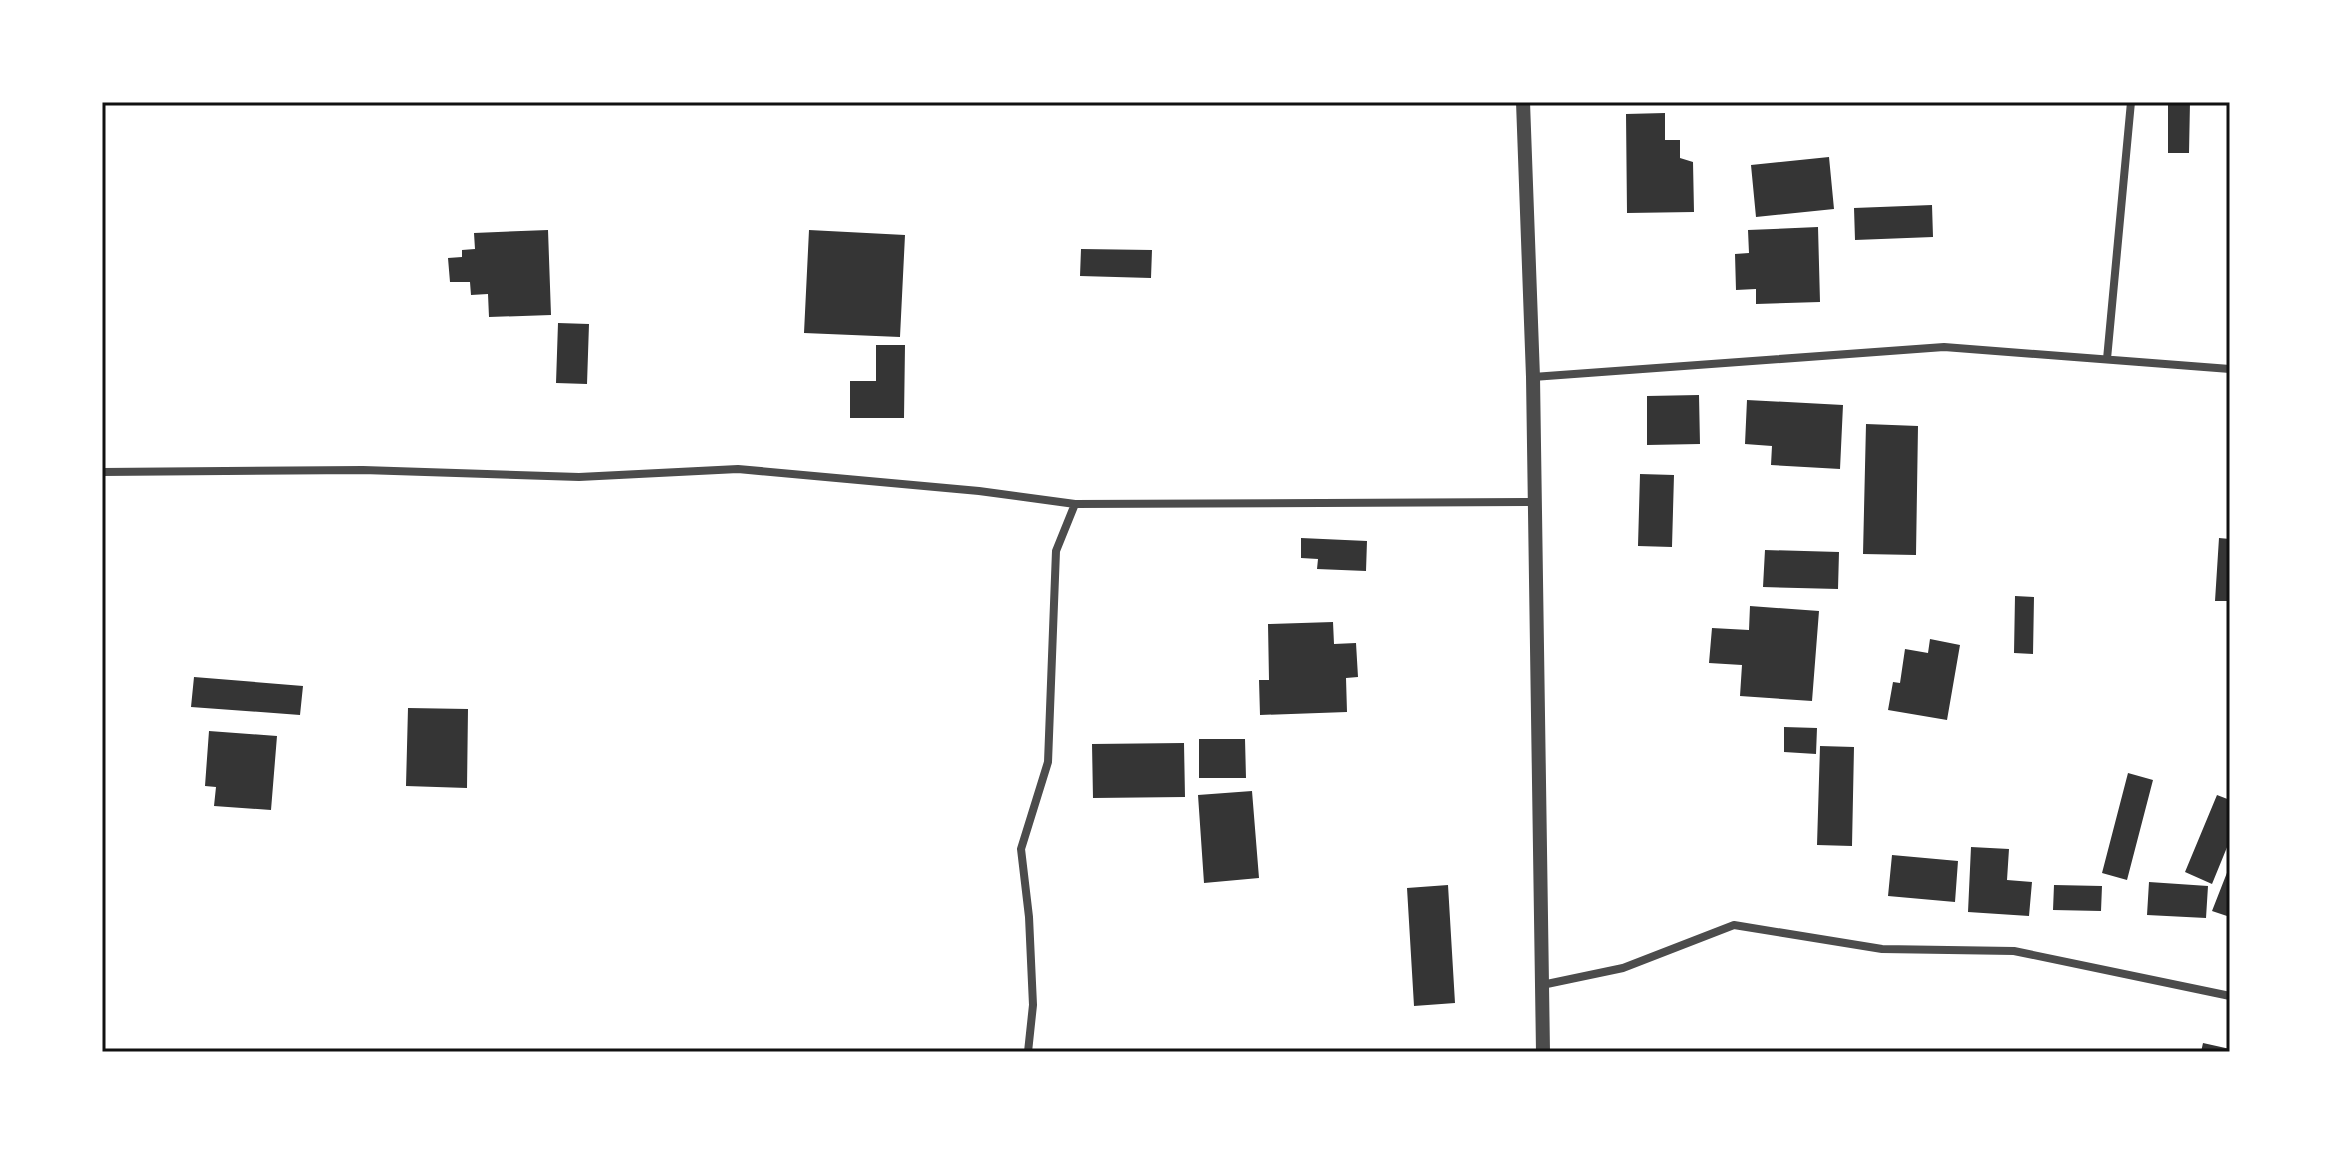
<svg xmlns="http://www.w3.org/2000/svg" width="2332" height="1154" viewBox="0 0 2332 1154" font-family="Ubuntu,sans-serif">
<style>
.building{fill:#353535}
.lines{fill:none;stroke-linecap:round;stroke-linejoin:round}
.minor{stroke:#4c4c4c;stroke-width:8}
.tertiary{stroke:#4c4c4c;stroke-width:14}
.neatline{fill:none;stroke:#111;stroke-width:3}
</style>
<rect width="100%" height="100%" fill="#fff"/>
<path class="building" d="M2168,102H2190L2189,153H2168Z
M1665,113V140H1680V158L1693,162L1694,212L1627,213L1626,114Z
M1829,157L1834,209L1756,217L1751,165Z
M1932,205L1933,237L1855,240L1854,208Z
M1818,227L1820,302L1756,304V289L1736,290L1735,254L1749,253L1748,230Z
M548,230L551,315L489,317L488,294L471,295L470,282H450L448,258L462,257V250L475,249L474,233Z
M809,230L905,235L900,337L804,333Z
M1081,249L1152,250L1151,278L1080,276Z
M558,323L589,324L587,384L556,383Z
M876,345H905L904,418H850V381H876Z
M1699,395L1700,444L1647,445V396Z
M1747,400L1843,405L1840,469L1771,465L1772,446L1745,444Z
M1866,424L1918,426L1916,555L1863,554Z
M1640,474L1674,475L1672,547L1638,546Z
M1301,538L1367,541L1366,571L1317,569L1318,559L1301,558Z
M2219,538L2230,539V601H2215Z
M1765,550L1839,552L1838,589L1763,587Z
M2015,596L2034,597L2033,654L2014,653Z
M1750,606L1819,611L1812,701L1740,696L1742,665L1709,663L1712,628L1749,630Z
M1333,622L1334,644L1356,643L1358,677L1346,678L1347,712L1260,715L1259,680H1269L1268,624Z
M1930,639L1960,645L1947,720L1888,710L1893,682L1900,683L1905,649L1928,653Z
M194,677L303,686L300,715L191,707Z
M408,708L468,709L467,788L406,786Z
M1784,727L1817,728L1816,754L1784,752Z
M209,731L277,736L271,810L214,806L216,787L205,786Z
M1199,739H1245L1246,778H1199Z
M1184,743L1185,797L1093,798L1092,744Z
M1820,746L1854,747L1852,846L1817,845Z
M2128,773L2153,780L2127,880L2102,873Z
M1252,791L1259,878L1204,883L1198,795Z
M2217,795L2230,800V840L2212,884L2185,872Z
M1971,847L2009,849L2007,880L2032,882L2029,916L1968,912Z
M1892,855L1958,861L1955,902L1888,896Z
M2230,865V917L2212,911Z
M2149,882L2208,886L2206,918L2147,915Z
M1448,885L1455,1003L1414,1006L1407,888Z
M2054,885L2102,886L2101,911L2053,910Z
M2203,1043L2230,1049V1052H2201Z"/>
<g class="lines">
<path class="minor" d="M2107,359L2131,102
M1533,377L1944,347L2230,369
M102,472L363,470L579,477L738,469L979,491L1075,504
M1542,985L1623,968L1734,925L1882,949L2014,951L2230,996
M1028,1052L1033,1005L1029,917L1021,849L1048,762L1056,551L1075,504L1535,502"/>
<path class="tertiary" d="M1523,102L1533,377L1543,1052"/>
</g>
<rect width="2332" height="1154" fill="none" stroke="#ffffff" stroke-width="208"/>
<rect x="104" y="104" width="2124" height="946" class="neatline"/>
</svg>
